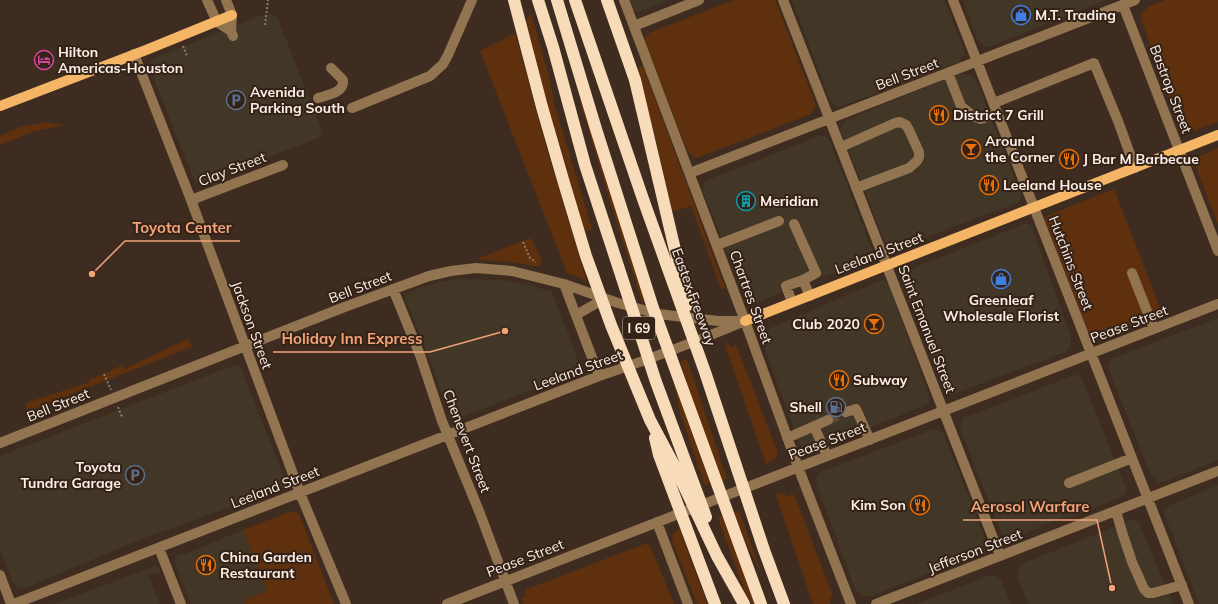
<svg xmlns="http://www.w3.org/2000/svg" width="1218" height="604" viewBox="0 0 1218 604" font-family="Mulish,sans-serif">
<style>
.commercial{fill:#423627}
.green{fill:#5e300d}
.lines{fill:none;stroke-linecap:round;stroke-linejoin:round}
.minor-tunnel{stroke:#5b493e;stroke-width:10;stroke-dasharray:10 5;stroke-linecap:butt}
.path{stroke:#8c7b71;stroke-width:2;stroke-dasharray:2 2;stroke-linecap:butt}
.minor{stroke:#927450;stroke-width:10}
.major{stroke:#f4b666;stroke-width:10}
.highway{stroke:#f8dbb8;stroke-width:12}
.labels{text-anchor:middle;stroke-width:4;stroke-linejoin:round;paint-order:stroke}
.shield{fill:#342217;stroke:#c0b2a9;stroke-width:1}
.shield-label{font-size:13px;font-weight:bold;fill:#fcefe7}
.poi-label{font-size:14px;font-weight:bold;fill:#fcefe7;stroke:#342217;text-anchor:start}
.street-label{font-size:14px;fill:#fcefe7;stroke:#342217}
.leader{fill:none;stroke:#f0a278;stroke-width:1.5}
.callout-dot{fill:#f0a278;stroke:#342217;stroke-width:1.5}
.callout-label{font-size:15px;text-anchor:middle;font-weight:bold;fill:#f0a278;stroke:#342217;stroke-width:4;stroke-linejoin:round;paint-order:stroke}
</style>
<rect width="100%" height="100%" fill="#3f2c20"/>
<path class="commercial" d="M629,0H668L638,12L633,10Z
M792,0H944L964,50L965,54L959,62L839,107L834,104L830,100Z
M963,0H1106L989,47L984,46L977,39Z
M272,14L278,19L318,121L322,132L320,136L318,138L202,183L196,182L193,178L149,67L150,63L154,58L260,16Z
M958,74H966L971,76L976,80L1020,193L1021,199L1017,203L895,249L886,244L840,130L842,124L849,119Z
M819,136H825L829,139L872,249L873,254L872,257L869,259L752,304L748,302L745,298L702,188L704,184L705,181Z
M1024,224H1029L1032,227L1071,338L1070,348L1065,352L951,395L947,393L945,390L901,283L900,278L901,274L904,272Z
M458,279L503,280L528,285L552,292L582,371L456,419L450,418L430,360L405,298V295L416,289L440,282Z
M882,280L886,281L888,283L930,398L928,403L924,406L810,451L806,450L802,448L800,445L762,341L761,337L762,334L764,331Z
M1218,318V460L1164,482H1158L1150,473L1108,368L1109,363L1112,359L1116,357Z
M235,365L239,366L242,370L285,480V483L283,488L134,542L23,589L18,588L12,581L0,548V456L232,366Z
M1077,374L1082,379L1126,487V492L1123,496L1074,516L1060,518L1015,538L1007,539L1002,535L960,428L961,423L964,418Z
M934,429L939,430L943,433L985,538L984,545L977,554L869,597L863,595L858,592L854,586L816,483L817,477L820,472Z
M1218,485V604H1199L1164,513V509L1168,506Z
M1132,520H1135L1139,523L1173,604H1028L1017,575L1020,565L1023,563Z
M243,530L267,591L245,600L246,604H191L175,564V560L177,556L181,554H185Z
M155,566L159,568L160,573L148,574L160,604H54Z
M993,575L997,577L1001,580L1011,604H916L988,576Z"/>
<path class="green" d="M734,0H775L815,103V107L811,114L697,158L689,153L686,148L644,39L647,35L651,32Z
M1166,0H1218V122L1184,134L1181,132L1179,127L1141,19C1142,6 1156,4 1166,0Z
M531,13L549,77L555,106L592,229L584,231L524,23Z
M515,33L546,146L587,282L576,276L567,273L480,51Z
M643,66L725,288L721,289L691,206L672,212L656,140L636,68Z
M582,97L646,303L642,302L612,208L579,98Z
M47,122L64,125L29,133L0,145V136L20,127Z
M1218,148V224L1195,165L1198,157Z
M1114,189L1162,313L1102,337H1097L1089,333L1045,220L1046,217L1049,215Z
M531,238L542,261L540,266H535L510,262L480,260L479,258Z
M188,339L192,347L28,411L25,403L90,382V379L104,374L122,365L124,369Z
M729,343L731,347L736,345L778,453L775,459L766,464L725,345Z
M687,359L727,479L722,480L686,383L680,362Z
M673,379L710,483L705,486L680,411Z
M781,493L785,494L788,497L794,494L833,596L830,597V604H813L776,495Z
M739,510L763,577L746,543L734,512Z
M295,511L299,514L334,604H246L244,600L267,591L243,530L289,512Z
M722,516L756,604H752L745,593L718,518Z
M679,528L707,604H697L672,540L673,534Z
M647,543L651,547L674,604H523L521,598L526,596L525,590L527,589Z"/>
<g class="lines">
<path class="minor-tunnel" d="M828,420L846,412"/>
<path class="path" d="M265,25L268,0
M183,46L187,56
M523,242L530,258L536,262
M104,374L111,390
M118,407L122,417"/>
<path class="minor" d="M207,0L217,22L231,31
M226,0L232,15L231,31L233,36
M624,0L745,321L798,467L851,604
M783,0L1000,556
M953,0L1189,604
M1123,5L1218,251
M634,26L699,0
M134,54L191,200L300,493L346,604
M948,73L961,106L973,116L981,119L998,114
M318,98C328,95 344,93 343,80L331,68
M994,103L1094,63L1118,121L1135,168
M352,108L430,76L443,64L448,55L472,0
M841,147L895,123L900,122L906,125L909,130L919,152V157L917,161L909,168L856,188
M690,173L1135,0
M191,200L283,165
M794,224L816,273L803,280
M717,245L779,221
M1132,273L1154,329
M564,284L599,376
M393,289L420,355L442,421L479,511L514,604
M792,302L786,286L803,280L810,296
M576,315L604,299
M846,412L856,409L870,440
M814,426L827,456
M787,438L828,420
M0,443L342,308L429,276L451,271L476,268L512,271L564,284L618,303L658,314L718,321H741
M1069,483L1132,458
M1116,511L1122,532L1132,562L1144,589L1148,593H1153L1182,585
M657,522L688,604
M159,548L181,604
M0,575L11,604
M14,604L599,376C648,360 697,341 745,321
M447,604L1218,304
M876,604L1218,471"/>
<path class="major" d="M0,106L146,50L232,15
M745,321L1218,135"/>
<path class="highway" d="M514,0L542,107L564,183L586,256L611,325L650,420L674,465L717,556L744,604
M538,0L553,47L585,165L656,382L706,517
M557,0L596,129L653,308L761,604
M575,0L643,199L705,372L764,550L784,604
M607,0L635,80L688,305
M655,438L659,455L715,604"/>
</g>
<defs>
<symbol id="shop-ring" viewBox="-11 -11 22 22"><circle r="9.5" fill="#342217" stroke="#3f7fe0" stroke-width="1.5"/><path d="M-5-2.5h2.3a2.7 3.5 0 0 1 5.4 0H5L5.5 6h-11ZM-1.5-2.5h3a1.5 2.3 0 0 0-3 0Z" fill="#3f7fe0"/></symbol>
<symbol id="hotel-ring" viewBox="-11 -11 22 22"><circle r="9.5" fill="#342217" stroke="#d1479c" stroke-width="1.5"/><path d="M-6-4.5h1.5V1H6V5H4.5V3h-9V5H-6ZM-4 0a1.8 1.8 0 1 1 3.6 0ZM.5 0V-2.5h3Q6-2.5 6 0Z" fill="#d1479c"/></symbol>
<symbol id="parking-ring" viewBox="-11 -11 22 22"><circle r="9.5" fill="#342217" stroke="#5c6f8a" stroke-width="1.5"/><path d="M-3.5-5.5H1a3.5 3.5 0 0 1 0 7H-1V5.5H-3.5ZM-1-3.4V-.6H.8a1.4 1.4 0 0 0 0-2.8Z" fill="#5c6f8a"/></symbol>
<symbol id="restaurant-ring" viewBox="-11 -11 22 22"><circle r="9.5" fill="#342217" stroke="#e8710a" stroke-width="1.5"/><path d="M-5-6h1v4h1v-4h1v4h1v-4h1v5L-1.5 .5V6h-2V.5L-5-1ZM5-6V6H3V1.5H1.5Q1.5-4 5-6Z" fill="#e8710a"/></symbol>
<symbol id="bar-ring" viewBox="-11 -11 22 22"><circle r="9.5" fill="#342217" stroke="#e8710a" stroke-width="1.5"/><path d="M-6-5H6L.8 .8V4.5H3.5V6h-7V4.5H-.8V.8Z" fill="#e8710a"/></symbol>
<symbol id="building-ring" viewBox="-11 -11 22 22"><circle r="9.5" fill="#342217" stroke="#0f9aa8" stroke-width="1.5"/><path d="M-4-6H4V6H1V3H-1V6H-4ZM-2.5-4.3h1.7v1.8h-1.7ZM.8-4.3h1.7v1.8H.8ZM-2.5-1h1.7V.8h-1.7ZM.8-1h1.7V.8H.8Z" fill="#0f9aa8"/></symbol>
<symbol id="fuel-ring" viewBox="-11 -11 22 22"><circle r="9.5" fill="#342217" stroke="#5c6f8a" stroke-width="1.5"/><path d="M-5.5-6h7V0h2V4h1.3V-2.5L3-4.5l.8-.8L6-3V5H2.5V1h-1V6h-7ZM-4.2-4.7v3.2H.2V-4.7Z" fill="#5c6f8a"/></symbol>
</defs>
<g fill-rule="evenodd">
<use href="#shop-ring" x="1010" y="4" width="22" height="22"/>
<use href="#hotel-ring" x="33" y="49" width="22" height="22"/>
<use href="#parking-ring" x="225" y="89" width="22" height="22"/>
<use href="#restaurant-ring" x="928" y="104" width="22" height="22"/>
<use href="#bar-ring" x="960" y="138" width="22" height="22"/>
<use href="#restaurant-ring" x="1058" y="148" width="22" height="22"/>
<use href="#restaurant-ring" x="978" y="174" width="22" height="22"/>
<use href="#building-ring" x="735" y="190" width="22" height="22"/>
<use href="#shop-ring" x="990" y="268" width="22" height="22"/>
<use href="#bar-ring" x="863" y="313" width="22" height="22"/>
<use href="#restaurant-ring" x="828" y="369" width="22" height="22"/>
<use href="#fuel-ring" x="825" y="396" width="22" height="22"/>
<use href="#parking-ring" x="124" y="464" width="22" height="22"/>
<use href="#restaurant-ring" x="909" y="494" width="22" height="22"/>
<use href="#restaurant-ring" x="195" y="554" width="22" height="22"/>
</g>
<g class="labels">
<rect class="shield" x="623" y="317" width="32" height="22" rx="3"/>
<g class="shield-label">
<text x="639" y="333">I 69</text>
</g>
<g class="poi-label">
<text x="1035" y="20">M.T. Trading</text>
<text x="58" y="57">Hilton<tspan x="58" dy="16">Americas-Houston</tspan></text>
<text x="250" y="97">Avenida<tspan x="250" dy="16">Parking South</tspan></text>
<text x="953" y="120">District 7 Grill</text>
<text x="985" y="146">Around<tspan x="985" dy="16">the Corner</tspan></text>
<text x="1083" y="164">J Bar M Barbecue</text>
<text x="1003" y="190">Leeland House</text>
<text x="760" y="206">Meridian</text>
<text x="1001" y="305" text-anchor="middle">Greenleaf<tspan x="1001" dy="16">Wholesale Florist</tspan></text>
<text x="860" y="329" text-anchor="end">Club 2020</text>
<text x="853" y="385">Subway</text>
<text x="822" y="412" text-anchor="end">Shell</text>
<text x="121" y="472" text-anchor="end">Toyota<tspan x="121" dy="16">Tundra Garage</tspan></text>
<text x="906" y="510" text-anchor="end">Kim Son</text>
<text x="220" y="562">China Garden<tspan x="220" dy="16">Restaurant</tspan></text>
</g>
<g class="street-label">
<text transform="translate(907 74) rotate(-21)" y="5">Bell Street</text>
<text transform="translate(1171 89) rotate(69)" y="5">Bastrop Street</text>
<text transform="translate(232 169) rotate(-21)" y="5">Clay Street</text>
<text transform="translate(879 253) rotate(-21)" y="5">Leeland Street</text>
<text transform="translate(1071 263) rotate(69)" y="5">Hutchins Street</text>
<text transform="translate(360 287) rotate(-21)" y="5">Bell Street</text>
<text transform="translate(694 297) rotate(70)" y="5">Eastex Freeway</text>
<text transform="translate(751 297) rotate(70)" y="5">Chartres Street</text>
<text transform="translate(1129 324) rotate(-21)" y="5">Pease Street</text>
<text transform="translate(252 325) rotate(70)" y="5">Jackson Street</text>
<text transform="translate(927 329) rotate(69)" y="5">Saint Emanuel Street</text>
<text transform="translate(578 370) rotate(-20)" y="5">Leeland Street</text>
<text transform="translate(58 405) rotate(-22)" y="5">Bell Street</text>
<text transform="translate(467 441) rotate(69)" y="5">Chenevert Street</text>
<text transform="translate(827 441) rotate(-21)" y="5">Pease Street</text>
<text transform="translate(275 487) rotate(-21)" y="5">Leeland Street</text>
<text transform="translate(975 551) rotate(-21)" y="5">Jefferson Street</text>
<text transform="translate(525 558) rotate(-21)" y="5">Pease Street</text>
</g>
</g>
<path class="leader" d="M92 274L125 241H240M505 331L430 352H273M1112 588L1097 520H963"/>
<g class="callout-dot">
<circle cx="92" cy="274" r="4"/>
<circle cx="505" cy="331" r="4"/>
<circle cx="1112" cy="588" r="4"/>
</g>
<g class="callout-label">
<text x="182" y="233">Toyota Center</text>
<text x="352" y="344">Holiday Inn Express</text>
<text x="1030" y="512">Aerosol Warfare</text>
</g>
</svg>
